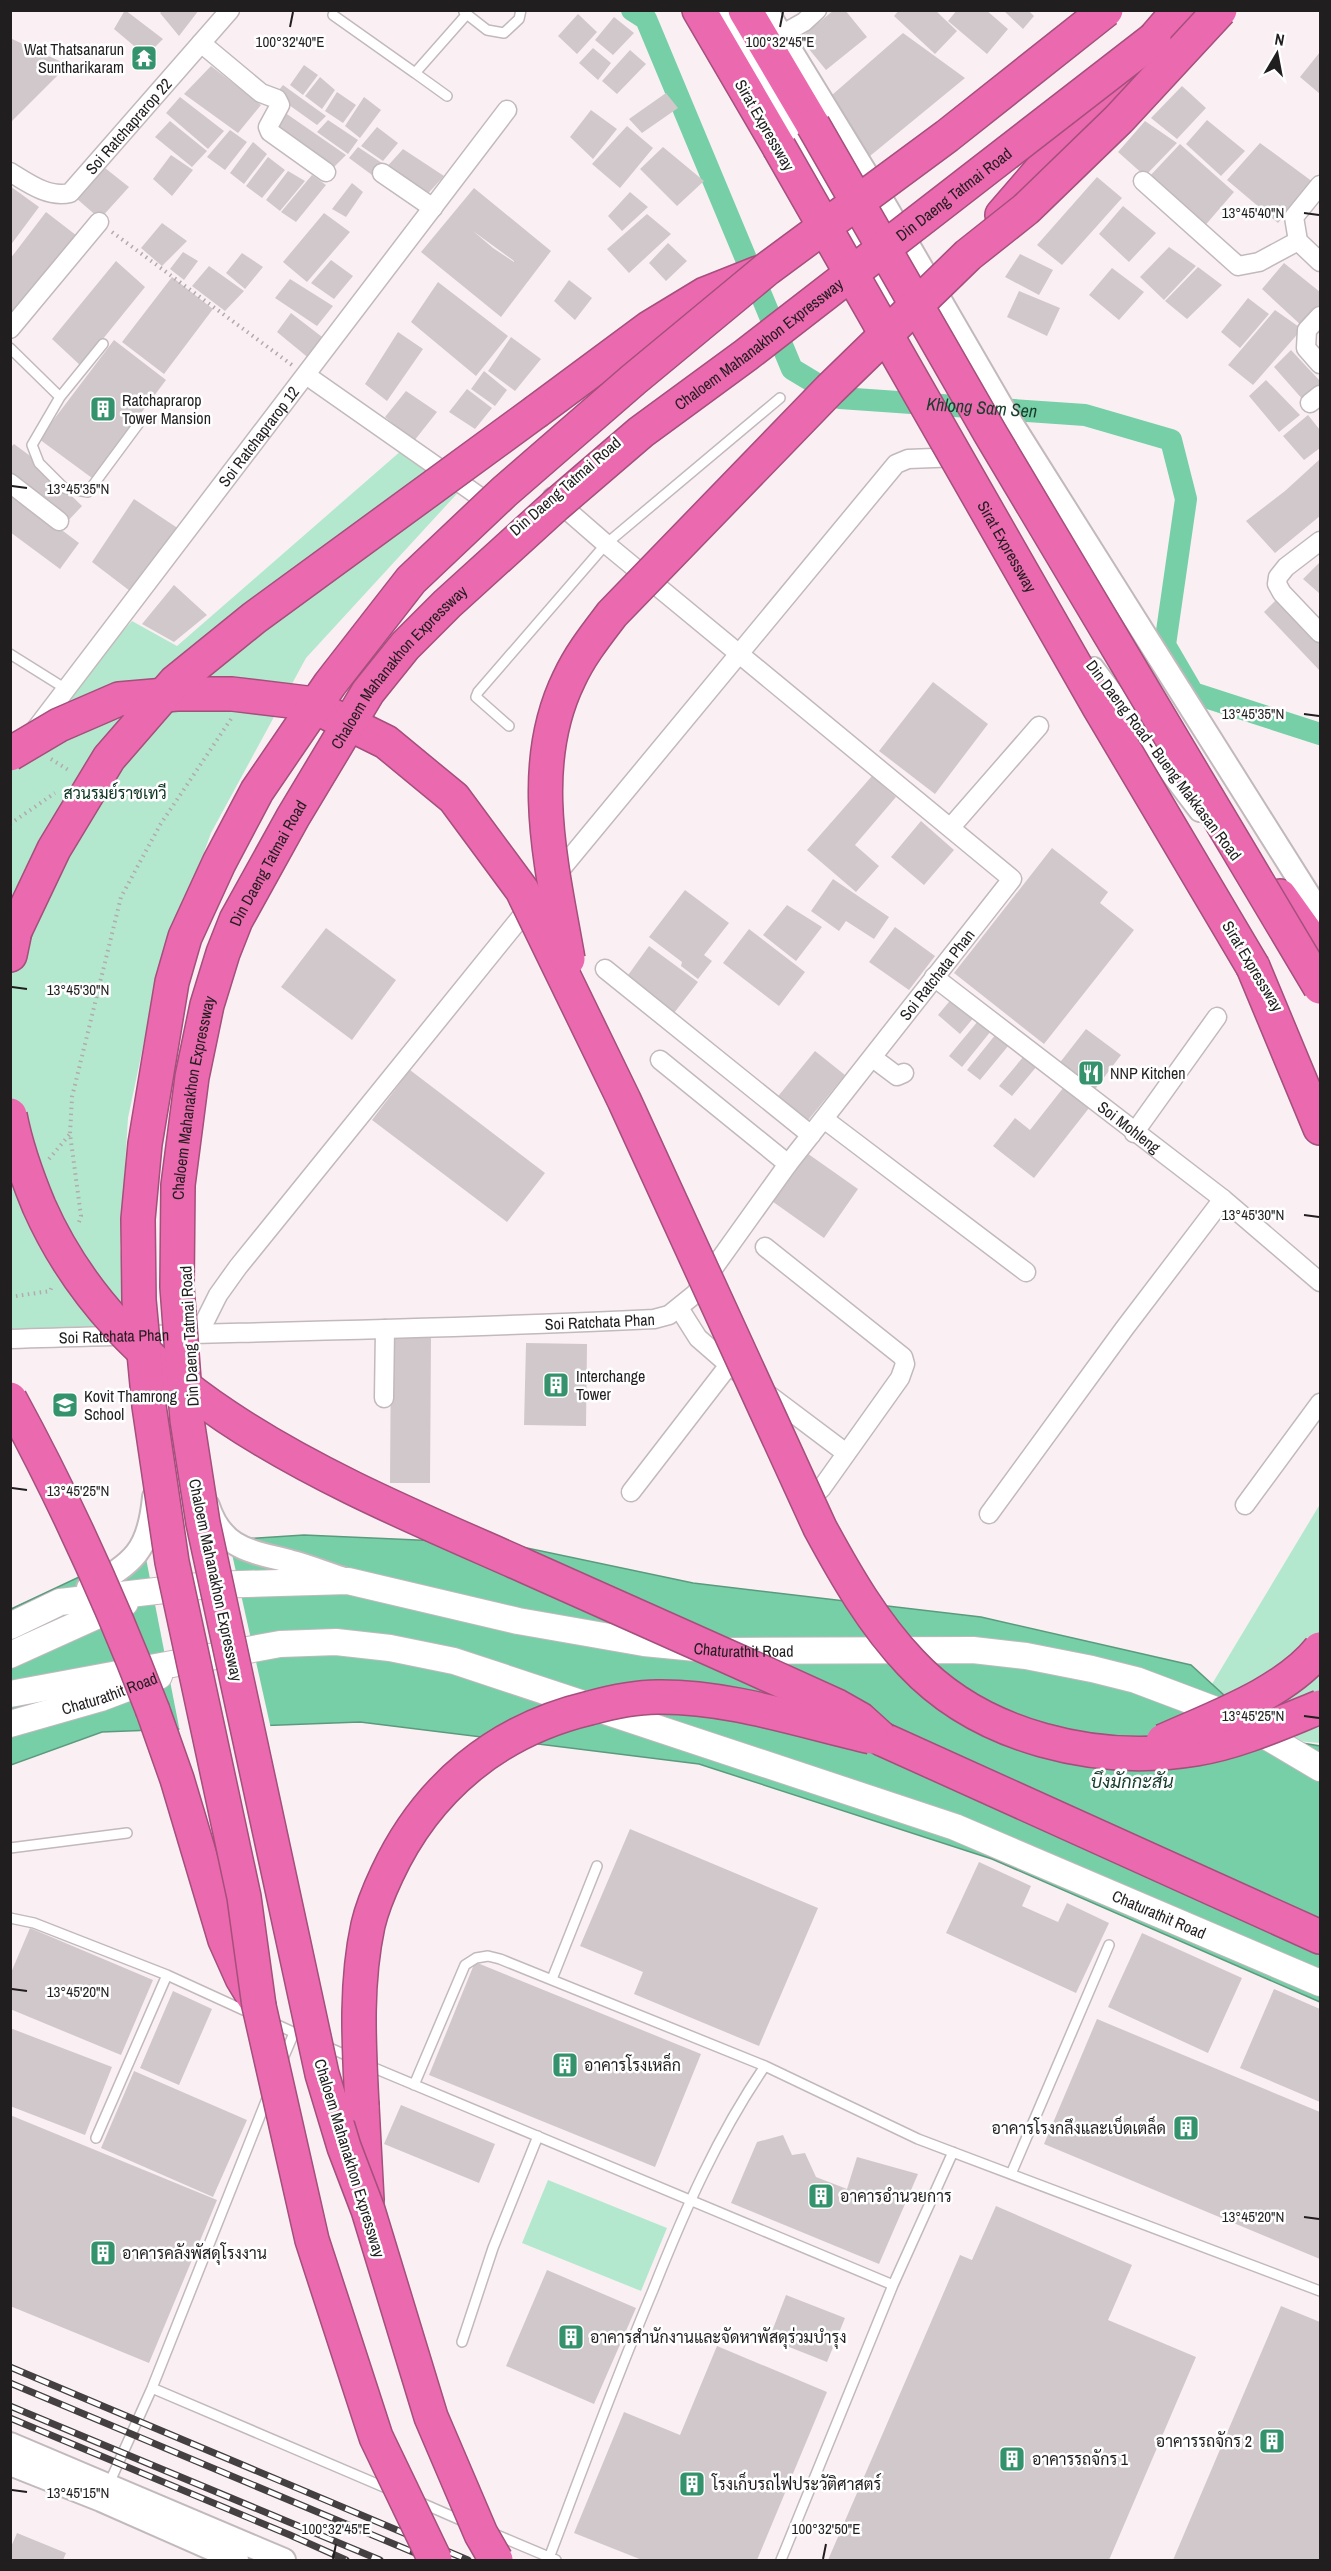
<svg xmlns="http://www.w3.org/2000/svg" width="1331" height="2571" viewBox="0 0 1331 2571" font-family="'Archivo Narrow',Sarabun,sans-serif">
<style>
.green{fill:#b4e8ce}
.water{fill:#76cfa6;stroke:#5c9a7e;stroke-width:1.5}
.pier{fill:#faf0f4}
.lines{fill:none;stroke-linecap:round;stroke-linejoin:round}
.canal{stroke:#76cfa6;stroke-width:22}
.building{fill:#d1c8cc;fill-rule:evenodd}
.service-casing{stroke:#c2b9bd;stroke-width:12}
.minor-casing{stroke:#c2b9bd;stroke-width:21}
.tertiary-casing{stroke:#c2b9bd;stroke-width:26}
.secondary-casing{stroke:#c2b9bd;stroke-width:28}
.motorway-casing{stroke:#a44f7c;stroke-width:36}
.path{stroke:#b2aaad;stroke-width:4;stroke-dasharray:1.5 4.5;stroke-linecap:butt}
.service{stroke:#fff;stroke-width:9}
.minor{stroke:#fff;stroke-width:18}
.tertiary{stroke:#fff;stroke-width:22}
.secondary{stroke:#fff;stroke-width:26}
.motorway{stroke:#eb69ae;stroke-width:33}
.rail-casing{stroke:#444041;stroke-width:7}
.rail{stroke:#fff;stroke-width:4.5;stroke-dasharray:14;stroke-linecap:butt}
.motorway-bridge-casing{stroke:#a44f7c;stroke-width:36;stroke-linecap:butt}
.motorway-bridge{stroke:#eb69ae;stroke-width:33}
.ticks{fill:none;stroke:#211e1f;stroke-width:2}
.labels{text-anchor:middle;stroke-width:5;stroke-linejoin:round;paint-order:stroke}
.poi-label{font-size:16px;fill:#211e1f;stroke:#fff;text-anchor:start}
.street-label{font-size:16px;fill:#211e1f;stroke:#fff}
.park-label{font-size:16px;fill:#093221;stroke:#fff}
.water-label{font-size:18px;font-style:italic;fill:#163d2c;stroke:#fff}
.ticks-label{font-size:15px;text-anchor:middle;fill:#211e1f;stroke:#fff;stroke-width:5;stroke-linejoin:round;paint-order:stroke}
</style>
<rect width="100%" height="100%" fill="#faf0f4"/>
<path class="green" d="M402,450L465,485L306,658L211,833L156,985L128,1118L120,1247L129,1328L11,1332V755L132,621L177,646Z
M1320,1504V1743L1271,1739L1212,1684Z
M548,2180L667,2228L641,2291L522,2243Z"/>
<path class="water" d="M304,1535L508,1544L693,1583L981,1617L1191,1665L1271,1738L1320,1746V2002L992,1859L699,1764L360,1722L102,1732L11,1765V1609L147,1545Z"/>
<path class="pier" d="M228,1536L271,1729L180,1732L143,1543Z"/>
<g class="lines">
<path class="canal" id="s1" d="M632,10L646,19L792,369L840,398L1085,415L1171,440L1186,499L1165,645L1193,693L1320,734"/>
</g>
<path class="building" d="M125,10L163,39L146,56L114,29Z
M163,10H199L179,36L160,13Z
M834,10H845L867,37L826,70L800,38Z
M899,10H935L957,31L935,54L894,16Z
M957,10H986L1008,29L987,54L948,21Z
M1003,10H1028L1034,16L1023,29Z
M578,14L597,32L577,54L558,36Z
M614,17L634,33L613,55L595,40Z
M903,33L965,78L870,156L832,95Z
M10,38L68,65L10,123Z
M593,48L611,63L598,80L579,63Z
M630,50L646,64L617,94L602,81Z
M1320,52V94L1300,77Z
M304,65L318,75L303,95L290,85Z
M211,66L261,105L238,133L184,94Z
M320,77L335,90L322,109L305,96Z
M283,85L326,116L317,125L275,95Z
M1182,86L1206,108L1177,139L1151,118Z
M337,92L356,105L343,123L325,111Z
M666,93L678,108L642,133L629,119Z
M180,97L224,131L208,149L166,113Z
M364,97L381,110L360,138L345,126Z
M591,110L617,129L593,159L570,137Z
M284,112L346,155L330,171L271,129Z
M328,120L358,140L348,154L317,132Z
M1207,120L1245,151L1221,176L1186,144Z
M170,121L207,151L192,167L155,137Z
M1145,121L1177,143L1145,176L1118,152Z
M627,126L653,148L620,188L592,164Z
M377,127L398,143L383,161L361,146Z
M230,130L247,142L225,170L207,157Z
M253,142L267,154L244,184L230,173Z
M1260,143L1313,182L1278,223L1227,180Z
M1180,144L1234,192L1202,229L1148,178Z
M358,147L382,163L372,175L349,158Z
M663,147L704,181L677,206L640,169Z
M403,149L444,176L423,199L384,170Z
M171,155L193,170L172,196L153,179Z
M268,157L285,170L262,198L246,186Z
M105,168L129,187L100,219L76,198Z
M288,171L305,181L280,211L266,200Z
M312,175L326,185L296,222L281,212Z
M1097,177L1122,198L1062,265L1037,245Z
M352,183L363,192L346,217L332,209Z
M10,186L39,207L10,246Z
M474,188L551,251L501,317L421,252ZM473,231L514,261V262L493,248Z
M630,192L648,207L622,231L608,216Z
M1123,206L1156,233L1129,262L1099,234Z
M46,212L81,239L10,321V259Z
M324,213L350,232L307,282L283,262Z
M647,214L671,234L629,273L607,249Z
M162,223L187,241L162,266L141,248Z
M668,243L687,261L666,281L649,263Z
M1169,247L1196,266L1164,300L1140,277Z
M183,252L198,261L184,280L170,269Z
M242,253L263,267L245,289L226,273Z
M1020,254L1053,270L1039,295L1005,277Z
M331,260L353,276L334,299L311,283Z
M116,261L145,287L81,366L52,339Z
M1284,263L1320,292V305L1303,327L1262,289Z
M209,266L244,291L225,311L192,286Z
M1198,267L1222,285L1187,319L1165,301Z
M1112,268L1144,292L1119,320L1089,295Z
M172,277L213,309L164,374L122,342Z
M290,279L333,306L317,326L275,298Z
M569,280L592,298L575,320L554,301Z
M438,282L508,336L476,376L411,322Z
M1019,291L1060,308L1047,336L1007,317Z
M1248,298L1269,314L1240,348L1221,332Z
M1275,310L1302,329L1253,385L1228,365Z
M291,313L326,340L311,360L277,332Z
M398,332L423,349L387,401L365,384Z
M511,337L541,359L515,391L488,371Z
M114,340L166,380L92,478L39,439Z
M1291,350L1320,381V388L1304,401L1274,367Z
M484,371L507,390L495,406L471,389Z
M1266,380L1300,415L1279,432L1249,396Z
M467,389L492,408L475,429L449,412Z
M406,391L437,412L414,441L385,417Z
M1308,415L1320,430V448L1304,460L1283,436Z
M14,444L33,458L82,506L66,523L10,479V448Z
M1320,459V516L1275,553L1246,521L1285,491Z
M10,491L79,543L60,569L10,532Z
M134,499L179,529L130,591L92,562Z
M1320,562V594L1303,579Z
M174,585L207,615L174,642L142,624Z
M1281,595L1320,635V671L1264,612Z
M933,682L988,724L935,794L879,751Z
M872,776L896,797L855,845L879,866L856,892L807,850Z
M921,821L954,850L924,885L891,857Z
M1052,848L1108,892L1100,903L1134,930L1044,1044L954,973Z
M833,879L889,917L874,939L846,921L839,931L811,911Z
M685,890L729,923L704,955L712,961L698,979L681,966L682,962L649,937Z
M787,905L822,927L796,961L763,935Z
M895,927L935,956L909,990L869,962Z
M326,928L396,980L352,1040L281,987Z
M749,929L805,972L779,1006L723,963Z
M649,946L698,982L674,1013L626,978Z
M953,997L975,1016L960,1034L938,1015Z
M978,1021L991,1031L962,1067L949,1056Z
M1086,1029L1121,1055L1093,1092L1058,1065Z
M996,1034L1009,1045L980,1080L967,1070Z
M1029,1050L1042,1060L1012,1096L999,1086Z
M815,1051L845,1075L805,1124L775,1100Z
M410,1070L545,1173L507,1222L372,1120Z
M1067,1083L1093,1103L1034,1178L993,1146L1015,1118L1030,1130Z
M804,1151L858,1189L824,1238L769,1199Z
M391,1338H431L430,1483H390Z
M526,1343L587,1344L586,1426L524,1425Z
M630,1829L818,1908L759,2046L634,1994L643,1972L580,1946Z
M979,1862L1031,1886L1022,1906L1058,1922L1067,1903L1109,1923L1076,1993L946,1933Z
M30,1928L153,1980L121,2055L10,2009V1975Z
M1142,1933L1242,1978L1208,2053L1108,2007Z
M475,1962L701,2054L655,2167L429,2075Z
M1274,1989L1320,2009V2102L1240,2068Z
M173,1991L212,2009L179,2085L140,2068Z
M1097,2019L1320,2112V2259L1044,2144Z
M10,2028L112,2067L85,2135L10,2106Z
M134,2071L247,2120L213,2197L101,2148Z
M401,2105L495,2144L479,2183L384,2144Z
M10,2115L217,2200L149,2363L10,2306Z
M783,2135L792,2155L805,2153L816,2177L847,2189L857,2157L918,2174L879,2264L731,2203L757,2142Z
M996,2206L1132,2265L1108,2320L1196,2357L1109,2560H828L960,2255L972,2260Z
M547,2270L636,2308L594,2404L506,2366Z
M786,2295L845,2318L827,2362L769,2339Z
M1281,2306L1320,2322V2560H1173Z
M717,2346L827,2392L757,2560H642L574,2533L624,2412L680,2435Z
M17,2533L66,2553L63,2560H10V2549Z"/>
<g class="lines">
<defs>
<path id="service" d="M464,12L487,30L504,33L519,19L521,10
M333,15L415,73
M447,96L415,73L467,14
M10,348L60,397L32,445L39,463L64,488L88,492L142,419
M60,397L103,344
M10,654L66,689
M509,726L476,697L478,692L606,544L780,398
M10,1848L127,1833
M10,1918L34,1923L167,1975L250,2013
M552,1979L597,1866
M271,2022L308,2039
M323,2045L355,2059
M282,2061L294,2033
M367,2065L893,2285
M414,2085L465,1965L476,1958L488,1956L500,1959L765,2066L918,2139L1320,2291
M96,2138L167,1975
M1011,2174L1109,1945
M462,2342L493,2248L538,2136
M152,2388L391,2490
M108,2486L152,2388L268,2096
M417,2501L465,2522
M492,2533L556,2560
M549,2558C583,2468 616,2378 653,2290C684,2212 717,2136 765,2066
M781,2560L893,2285L953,2152"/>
<g id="minor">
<path d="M781,35L804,22L817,10"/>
<path d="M201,43L261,93L277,99L280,105L268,127L270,132L326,172"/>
<path id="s2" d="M10,172C28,183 48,198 70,193L230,10"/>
<path d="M382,173L433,208"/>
<path d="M1143,181L1238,266L1259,262L1298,241"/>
<path d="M1320,185L1294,217L1298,241L1320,262"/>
<path d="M1320,316L1307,330L1306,348L1320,364"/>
<path d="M10,329L99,222"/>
<path d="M306,375L483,499"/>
<path d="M1310,403L1320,395"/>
<path d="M10,483L59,521"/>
<path d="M1320,541L1286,567L1278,577L1277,584L1282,593L1320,633"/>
<path id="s3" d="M35,730L507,110"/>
<path d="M951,827L1039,726"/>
<path d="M552,880L896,464L908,459L960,457"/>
<path d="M605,969L811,1135"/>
<path id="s4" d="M934,977L1223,1199L1320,1282"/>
<path d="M873,1058L897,1076L904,1073"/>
<path d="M660,1060L788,1164"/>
<path d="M824,1119L1026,1272"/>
<path d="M1134,1133L1217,1017"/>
<path d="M765,1247L903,1357L905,1364L900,1378L821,1489"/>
<path d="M679,1308L698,1338L729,1365L846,1453"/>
<path d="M199,1333L218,1295L238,1267L534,901"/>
<path id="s5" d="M10,1339C225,1332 440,1330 654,1319L669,1315L695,1294L788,1164L1012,879L606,544L552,497"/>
<path d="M384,1398L385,1329"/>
<path d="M631,1492L729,1365"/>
<path d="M1245,1505L1320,1403"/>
<path d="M989,1514L1124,1329L1223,1199"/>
</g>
<path id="tertiary" d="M719,10L760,76L898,324
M766,10L878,193L1012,424L1320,913
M1093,669L1200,810
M208,1506C223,1551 253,1551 292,1562C308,1566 325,1573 341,1578
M88,1588C134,1563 149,1551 154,1497
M10,2444L284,2560
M10,2464L101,2500L237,2560"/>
<g id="secondary">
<path id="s6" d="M10,1626L60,1602L208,1585L348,1581L518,1621L644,1643L727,1651L973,1650L1026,1656L1092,1669L1136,1680L1213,1709L1271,1739L1320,1768"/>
<path d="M10,1655L125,1603"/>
<path id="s7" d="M10,1694L280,1644L336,1642L390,1648L454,1661L955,1827L1320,1983"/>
<path id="s8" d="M10,1724L101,1698L159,1676"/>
</g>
<path id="motorway" d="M699,10L779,147
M745,10L813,125
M1002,215L1179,10
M537,411L649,328L705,294L758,273
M1280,896L1320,952
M10,955L15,931
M1253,967L1320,1128
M153,1711L177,1779L225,1940L242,1978L259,2006
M882,1739L1320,1937
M362,2106L367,2200"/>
</defs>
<use href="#service" class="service-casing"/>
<use href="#minor" class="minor-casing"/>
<use href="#tertiary" class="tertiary-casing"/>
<use href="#secondary" class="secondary-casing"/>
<use href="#motorway" class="motorway-casing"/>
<path class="path" d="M112,232L292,365
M51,759L70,771
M10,824L55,793
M49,1159L70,1134
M79,1222L81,1216L70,1134L72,1097L121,897L160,825L231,719
M10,1297L50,1291L53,1284"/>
<use href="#service" class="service"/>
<use href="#minor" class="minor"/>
<use href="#tertiary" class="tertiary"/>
<use href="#secondary" class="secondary"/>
<use href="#motorway" class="motorway"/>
<defs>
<path id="rail" d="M10,2367L468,2560
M10,2383L432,2560
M10,2406L380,2560
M10,2418L290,2535L346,2560"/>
</defs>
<use href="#rail" class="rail-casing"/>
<use href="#rail" class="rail"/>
<defs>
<g id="motorway-bridge">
<path d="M813,125L990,433L1320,987"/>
<path id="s9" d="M779,147L1099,707L1253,967"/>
<path d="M10,754L59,725L119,699L177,694H232L307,703L386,742L454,798L522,890L624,1100L820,1528C846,1576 873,1623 911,1663C981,1738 1097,1765 1196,1749C1239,1742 1280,1723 1320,1707"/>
<path d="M15,931L54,849L109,758L175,682L254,618L537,411"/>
<path d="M568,959C552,867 526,767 569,679C580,655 596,635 612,614L830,389L968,255L1026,209L1119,119L1220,10"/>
<path d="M10,1115C16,1147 27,1177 39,1206C126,1403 343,1485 527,1567C631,1613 734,1659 837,1706L860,1719L882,1739"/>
<path d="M10,1399C65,1500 112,1604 153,1711"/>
<path d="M1163,1741C1214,1718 1285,1693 1320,1649"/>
<path d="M362,2106C359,2046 355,1985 368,1925C372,1908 379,1891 387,1874C427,1788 497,1730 590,1708C612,1702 635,1697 657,1697C729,1696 801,1721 871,1737"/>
<path d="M435,2560L376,2437L312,2240L259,2006L244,1897L172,1562L149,1406L139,1300L138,1219L145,1144L172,982L185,937L219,863L257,791L330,684L411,580L504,492L633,380L767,269L947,136L1106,10"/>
<path id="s10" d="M496,2560L481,2534L431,2417L368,2210L344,2147L322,2074L203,1523L187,1420L177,1287L178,1185L192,1077L207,1005L223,953L236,920L293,817L368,692L405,646L447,604L556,505L641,432L746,355L1154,39"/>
</g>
</defs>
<use href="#motorway-bridge" class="motorway-bridge-casing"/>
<use href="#motorway-bridge" class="motorway-bridge"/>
</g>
<path class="ticks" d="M290,27L293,12M780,27L783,12M1304,213L1319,215M12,486L27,488M1304,714L1319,716M12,987L27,989M1304,1215L1319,1217M12,1488L27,1490M1304,1716L1319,1718M12,1989L27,1991M1304,2217L1319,2219M12,2490L27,2492M333,2559L336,2544M823,2559L826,2544"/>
<defs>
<symbol id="temple-square" viewBox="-11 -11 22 22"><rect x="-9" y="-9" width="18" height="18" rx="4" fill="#34936c" stroke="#fff"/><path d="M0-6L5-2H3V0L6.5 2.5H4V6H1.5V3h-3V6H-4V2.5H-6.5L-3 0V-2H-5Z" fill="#fff"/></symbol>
<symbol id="building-square" viewBox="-11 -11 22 22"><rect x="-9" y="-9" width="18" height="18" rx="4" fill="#34936c" stroke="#fff"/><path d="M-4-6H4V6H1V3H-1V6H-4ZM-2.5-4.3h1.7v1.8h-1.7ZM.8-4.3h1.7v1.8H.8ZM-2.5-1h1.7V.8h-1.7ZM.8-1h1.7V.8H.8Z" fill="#fff"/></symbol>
<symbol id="restaurant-square" viewBox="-11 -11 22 22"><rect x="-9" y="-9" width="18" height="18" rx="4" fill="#34936c" stroke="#fff"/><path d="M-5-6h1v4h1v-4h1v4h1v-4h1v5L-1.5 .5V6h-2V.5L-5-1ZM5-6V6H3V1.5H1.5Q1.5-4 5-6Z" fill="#fff"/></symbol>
<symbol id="school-square" viewBox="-11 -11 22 22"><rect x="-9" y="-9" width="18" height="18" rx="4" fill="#34936c" stroke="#fff"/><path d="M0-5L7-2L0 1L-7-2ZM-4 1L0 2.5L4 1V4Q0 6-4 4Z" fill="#fff"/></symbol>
</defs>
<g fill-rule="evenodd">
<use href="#temple-square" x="129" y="43" width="30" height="30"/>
<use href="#building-square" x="88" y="394" width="30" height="30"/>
<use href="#restaurant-square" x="1076" y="1058" width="30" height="30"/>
<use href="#building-square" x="541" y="1370" width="30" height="30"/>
<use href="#school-square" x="50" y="1390" width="30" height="30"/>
<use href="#building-square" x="550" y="2050" width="30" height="30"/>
<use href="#building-square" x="1171" y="2113" width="30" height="30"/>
<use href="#building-square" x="806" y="2181" width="30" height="30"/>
<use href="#building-square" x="88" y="2238" width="30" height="30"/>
<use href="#building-square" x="556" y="2322" width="30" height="30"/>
<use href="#building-square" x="1257" y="2426" width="30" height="30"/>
<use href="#building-square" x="997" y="2444" width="30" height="30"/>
<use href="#building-square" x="677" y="2469" width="30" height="30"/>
</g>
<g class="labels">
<g class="poi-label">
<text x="124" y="55" text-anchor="end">Wat Thatsanarun<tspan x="124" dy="18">Suntharikaram</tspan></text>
<text x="122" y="406">Ratchaprarop<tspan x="122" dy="18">Tower Mansion</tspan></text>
<text x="1110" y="1079">NNP Kitchen</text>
<text x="576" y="1382">Interchange<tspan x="576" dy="18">Tower</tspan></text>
<text x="84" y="1402">Kovit Thamrong<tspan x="84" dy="18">School</tspan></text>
<text x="584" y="2071">อาคารโรงเหล็ก</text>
<text x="1166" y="2134" text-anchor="end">อาคารโรงกลึงและเบ็ดเตล็ด</text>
<text x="840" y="2202">อาคารอำนวยการ</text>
<text x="122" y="2259">อาคารคลังพัสดุโรงงาน</text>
<text x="590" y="2343">อาคารสำนักงานและจัดหาพัสดุร่วมบำรุง</text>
<text x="1252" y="2447" text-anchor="end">อาคารรถจักร 2</text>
<text x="1032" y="2465">อาคารรถจักร 1</text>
<text x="712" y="2490">โรงเก็บรถไฟประวัติศาสตร์</text>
</g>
<g class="street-label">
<text transform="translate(765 125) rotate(60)" y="6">Sirat Expressway</text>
<text dy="6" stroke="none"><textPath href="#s2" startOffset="154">Soi Ratchaprarop 22</textPath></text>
<text dy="6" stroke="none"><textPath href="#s10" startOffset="2727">Din Daeng Tatmai Road</textPath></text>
<text dy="6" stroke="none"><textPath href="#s10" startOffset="2481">Chaloem Mahanakhon Expressway</textPath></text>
<text dy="6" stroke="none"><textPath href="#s3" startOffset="369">Soi Ratchaprarop 12</textPath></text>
<text transform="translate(565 486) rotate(-41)" y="6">Din Daeng Tatmai Road</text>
<text dy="6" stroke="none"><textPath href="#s9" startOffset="460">Sirat Expressway</textPath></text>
<text dy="6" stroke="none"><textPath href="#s10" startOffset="1995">Chaloem Mahanakhon Expressway</textPath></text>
<text transform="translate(1164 760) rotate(53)" y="6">Din Daeng Road - Bueng Makkasan Road</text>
<text dy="6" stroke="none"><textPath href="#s10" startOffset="1758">Din Daeng Tatmai Road</textPath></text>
<text transform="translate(1253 966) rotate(59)" y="6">Sirat Expressway</text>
<text dy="6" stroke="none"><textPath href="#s5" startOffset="1094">Soi Ratchata Phan</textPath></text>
<text dy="6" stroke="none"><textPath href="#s10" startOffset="1509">Chaloem Mahanakhon Expressway</textPath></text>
<text dy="6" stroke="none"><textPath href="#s4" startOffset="246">Soi Mohleng</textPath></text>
<text dy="6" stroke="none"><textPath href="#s5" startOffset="590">Soi Ratchata Phan</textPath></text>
<text dy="6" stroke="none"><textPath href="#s5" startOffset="104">Soi Ratchata Phan</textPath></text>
<text transform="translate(189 1336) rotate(-93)" y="6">Din Daeng Tatmai Road</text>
<text transform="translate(216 1580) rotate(78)" y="6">Chaloem Mahanakhon Expressway</text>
<text dy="6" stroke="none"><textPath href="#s6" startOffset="747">Chaturathit Road</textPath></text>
<text dy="6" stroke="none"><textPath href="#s8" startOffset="104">Chaturathit Road</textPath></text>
<text dy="6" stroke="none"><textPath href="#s7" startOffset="1200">Chaturathit Road</textPath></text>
<text transform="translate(350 2158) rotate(73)" y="6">Chaloem Mahanakhon Expressway</text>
</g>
<g class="park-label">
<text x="115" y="799">สวนรมย์ราชเทวี</text>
</g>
<g class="water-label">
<text dy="6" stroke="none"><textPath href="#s1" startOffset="594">Khlong Sam Sen</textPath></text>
<text x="1132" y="1788">บึงมักกะสัน</text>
</g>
</g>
<g class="ticks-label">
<text x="290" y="47">100°32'40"E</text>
<text x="780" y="47">100°32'45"E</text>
<text x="1253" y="218">13°45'40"N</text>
<text x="78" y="494">13°45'35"N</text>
<text x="1253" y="719">13°45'35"N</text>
<text x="78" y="995">13°45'30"N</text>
<text x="1253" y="1220">13°45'30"N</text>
<text x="78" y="1496">13°45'25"N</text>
<text x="1253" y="1721">13°45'25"N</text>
<text x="78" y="1997">13°45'20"N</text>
<text x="1253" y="2222">13°45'20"N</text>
<text x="78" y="2498">13°45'15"N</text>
<text x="336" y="2534">100°32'45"E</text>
<text x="826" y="2534">100°32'50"E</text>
</g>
<rect width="1331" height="2571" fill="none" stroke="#211e1f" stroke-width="24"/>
<g transform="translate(1277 54) rotate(10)" stroke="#ffffff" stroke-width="4.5" paint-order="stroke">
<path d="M0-4.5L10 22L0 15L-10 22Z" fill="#211e1f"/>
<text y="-9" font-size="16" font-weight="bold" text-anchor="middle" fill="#211e1f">N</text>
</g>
</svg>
